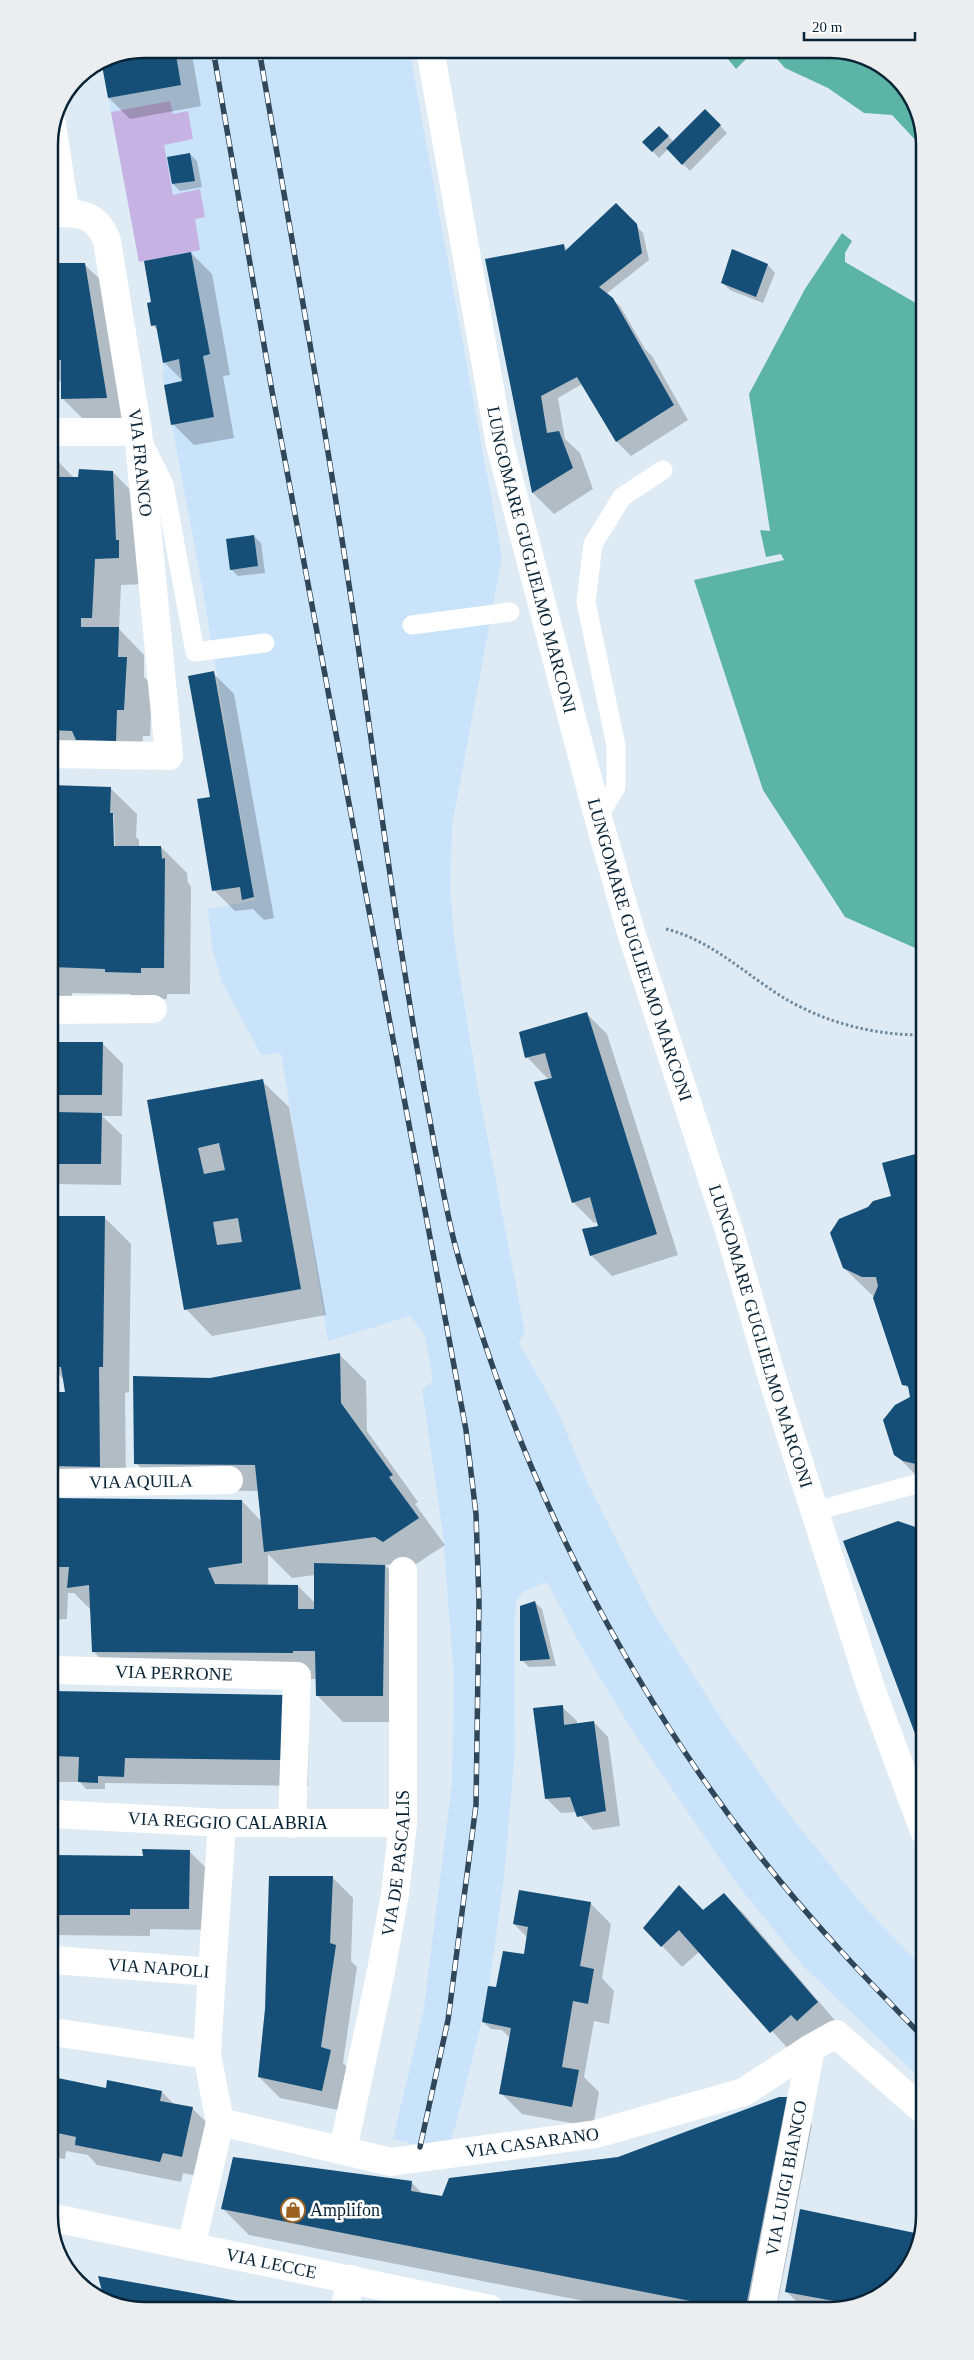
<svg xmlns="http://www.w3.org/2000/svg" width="974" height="2360" viewBox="0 0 974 2360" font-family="Georgia,serif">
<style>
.built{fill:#c8e3fa}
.green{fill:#c6b3e3}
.water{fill:#5cb4a7}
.shadow{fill:#0003;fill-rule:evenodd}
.building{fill:#154f77;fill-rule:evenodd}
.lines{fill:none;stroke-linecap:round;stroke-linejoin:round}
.path{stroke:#738796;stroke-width:3;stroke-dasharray:2.5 2.5;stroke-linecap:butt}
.lane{stroke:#fff;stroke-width:19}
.street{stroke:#fff;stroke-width:28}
.secondary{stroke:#fff;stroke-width:28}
.rail-casing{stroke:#2f4759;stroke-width:5.5}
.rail{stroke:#fff;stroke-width:4;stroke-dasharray:11;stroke-linecap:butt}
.labels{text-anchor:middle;stroke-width:5;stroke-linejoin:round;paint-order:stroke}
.street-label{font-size:18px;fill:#082336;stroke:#fff}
.poi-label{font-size:18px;fill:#082336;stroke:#fff;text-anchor:start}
.rim{fill:none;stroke:#082336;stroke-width:2.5}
</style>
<rect width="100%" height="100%" fill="#deebf5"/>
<path class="built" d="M143,49H409L502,557L452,826L450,889L455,946L477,1083L525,1332L519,1343L558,1412L589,1486L653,1612L726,1726L790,1816L866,1909L925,1970V2083L804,1967L736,1883L632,1730L582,1648L547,1582L524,1591L516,1600L514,1630L515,1749L504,1877L487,2001L455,2127L447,2152L393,2139L424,2008L452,1782L454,1678L443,1535L422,1389L433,1382L425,1335L410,1316L328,1341L281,1053L261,1055L222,982L212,947L208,909L255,900L200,575L162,372L164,371L156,325L151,326L147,303L151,302L144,261L139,262L101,60L107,56Z"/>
<path class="green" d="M170,101L173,114L188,111L193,139L164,145L173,195L200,189L205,217L195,219L200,250L139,262L111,112Z"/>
<path class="water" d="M720,49H756L736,69Z
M768,49H837L888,68L920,113V145L892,115L864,113L828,88L785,68Z
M842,233L852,241L845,253V262L921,306L922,951L845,917L763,790L694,580L784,560L781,554L766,557L760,530L770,531L749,394L805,289Z"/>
<path class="shadow" d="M143,49H191L201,106L130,119L109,98L103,59L107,56Z
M705,110L727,133L690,171L668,149L659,158L644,142L659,127L674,142Z
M190,154L197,161L202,187L180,191L173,184Z
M616,205L643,233L649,260L606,294L620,306L645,349L652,356L688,420L631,456L617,442L582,384L558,398L565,439L580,453L593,489L554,514L533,493L487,260L563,245L568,250Z
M733,250L768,265L775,273L763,303L730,290L723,283Z
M191,253L212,274L230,375L223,376L234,438L194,445L173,424L184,382L164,362L159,331L152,325L153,303Z
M49,264H84L106,285L127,418L83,419L62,398V381H49Z
M50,456H53L75,479L113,472L139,499L145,584L121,585L119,629L144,655V677L152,685L150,736H143L142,767L50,763Z
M254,536L261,543L265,573L238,576L231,569Z
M213,673L234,694L274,918L264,920L253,909L235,911L214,890L212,798Z
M50,786L110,788L137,814L136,837L139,840V847H161L187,873L188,883L191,886L190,994H167V999L133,998L130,994L72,993V997H51ZM112,813L114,815L115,852H113Z
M586,1013L607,1034L678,1255L612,1276L591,1255L600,1227L598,1222L594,1223L573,1202L549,1080L527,1057Z
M51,1043H102L123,1064L122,1116H102L122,1135L121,1185L51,1184Z
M262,1081L289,1107L326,1315L212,1336L186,1309L149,1101Z
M923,1153L924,1483L895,1454L912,1398L910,1390L904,1384L875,1298L844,1268Z
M105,1218L131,1244L129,1392L125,1393L126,1493L52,1491V1373L53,1387L59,1394H66L64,1380L52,1367L51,1240Z
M340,1355L366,1381L367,1431L418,1502L415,1504L445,1545L410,1568L402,1563L385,1565L411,1592L409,1722H343L317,1695V1679L120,1678L94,1652L92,1611L74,1593H68L67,1619L52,1620V1500L242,1501L262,1522L259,1491L162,1490L136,1463L210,1380ZM268,1554L292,1578L315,1575L316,1604L298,1586H268Z
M535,1602L542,1609L556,1666L529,1667L522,1660Z
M52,1692L283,1696L309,1722L308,1786L105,1783V1789H86L80,1782H53Z
M562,1707L577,1721V1724L594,1722L608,1737L620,1826L593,1830L577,1812L561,1813L546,1798Z
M189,1851L210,1872V1930L150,1929V1936L53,1935V1856L144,1857Z
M332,1877L353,1898L351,1961L357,1967L343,2063L352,2072L343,2111L280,2098L259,2077Z
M724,1894L745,1915L838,2024L792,2053L700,1951L682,1967L645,1928L704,1911Z
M590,1903L611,1924L602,1978L614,1991L609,2024L594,2021L584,2077L599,2092L593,2127L522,2114L501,2093L511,2039L502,2030L491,2029L483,2022L497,1989L524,1956L528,1938L514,1924Z
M53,2079L107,2089L162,2092L174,2104L192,2108L213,2129L203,2177L183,2173L181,2182L97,2165L88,2155L66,2151L65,2159L53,2157Z
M786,2099L812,2125L777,2307L619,2308L249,2235L223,2209L411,2182L423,2194L442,2197L618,2158Z
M906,2274L861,2306L802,2307L786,2291Z"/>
<path class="building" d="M143,49H175L181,85L108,98L101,60L107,56Z
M705,109L721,125L682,165L666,148Z
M659,126L669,136L652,152L642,142Z
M190,153L195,181L172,184L167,157Z
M616,203L637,224L642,253L599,287L613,298L674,405L616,442L577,377L541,396L547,433L559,431L573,468L532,493L485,259L564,244L565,251Z
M732,249L768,264L756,297L721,283Z
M191,252L210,354L203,356L214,417L171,425L164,385L182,381L179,359L163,363L156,325L151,326L147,303L151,302L144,261Z
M49,263H85L107,398L61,399V360H49Z
M50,455H54L53,477H78L79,469L113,471L116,540H119V558L95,559L92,618H81V627H119L118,657H127L124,710H117L116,741L76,740L72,731L50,730Z
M254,535L258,566L230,570L226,539Z
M214,671L254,897L242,900L240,887L212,891L197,799L210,797L188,676Z
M50,785L111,787L110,813H113L114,846H161L162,859L165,858L164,968H141V973L105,972V969L51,967Z
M587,1012L657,1234L590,1256L582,1229L598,1226L590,1197L572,1203L534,1082L552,1078L545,1053L525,1058L519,1032Z
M51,1042H103L102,1095H57V1112L102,1113L101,1164H51Z
M263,1079L301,1289L184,1310L147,1100ZM219,1143L225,1170L204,1174L198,1148ZM238,1218L242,1242L217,1245L213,1222Z
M923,1152V1258L919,1259L922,1275L917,1276L923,1284V1463L916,1464L903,1461L894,1455L883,1420L895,1405L910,1397L908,1386L902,1385L873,1298L878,1286L876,1277H862L843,1268L830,1233L839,1219L868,1207L873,1201L891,1196L882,1163Z
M51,1216H105L103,1367H99L100,1467L52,1466V1392H65L61,1367H52Z
M340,1353L341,1403L393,1475L389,1477L419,1518L383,1542L375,1537L264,1552L255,1465L134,1464L133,1376L210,1378Z
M52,1498L242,1500V1563L208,1568L215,1584L298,1585V1609H314V1563L385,1565L383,1696H316L315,1651H293V1653L92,1652L89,1585L67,1588L69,1567H52Z
M898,1521L924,1530V1748L917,1739L843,1541Z
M535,1601L550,1659L520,1661V1606Z
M52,1691L284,1695L282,1760L125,1758L124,1777L98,1776V1783L78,1782L79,1757L53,1756Z
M563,1705L564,1725L594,1721L606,1811L577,1817L570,1797L545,1799L533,1708Z
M142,1849L190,1850L189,1909H130V1915H53V1855L143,1856Z
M269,1876H333L330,1943L336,1945L321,2047L331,2050L322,2091L258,2077L265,2009Z
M679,1885L703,1910L724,1893L818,2002L797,2021L791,2015L770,2033L679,1930L661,1947L643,1928Z
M519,1890L591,1902L580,1966L594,1969L588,2004L573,2001L562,2067L579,2070L572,2107L499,2094L511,2028L482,2022L488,1986L496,1987L503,1951L524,1954L528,1927L513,1924Z
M53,2077L106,2088L107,2080L162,2091L160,2101L193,2107L182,2157L163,2153L160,2162L75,2145L76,2137L53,2132Z
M779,2097H787L746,2307H721L221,2209L233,2157L412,2181L411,2191L442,2196L449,2178L618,2157Z
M800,2209L920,2234L906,2274L861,2306L785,2292Z
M98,2276L283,2309V2310L137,2311L104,2299Z"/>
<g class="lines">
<path class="path" d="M666,929C711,940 745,974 784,998C826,1023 874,1035 922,1035"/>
<path class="lane" d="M56,121L70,213
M144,444L164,484L195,652L265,643
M412,625L510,612
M598,817L616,787V746L586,602L593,544L622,497L663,470
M815,1511L924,1482"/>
<g class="street">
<path id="s1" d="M49,213C77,213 96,211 107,241L138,432L169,756L50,754"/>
<path d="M50,432H138"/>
<path d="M51,1010L153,1009"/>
<path id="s2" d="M52,1483L229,1480"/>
<path id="s3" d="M52,1670L297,1676L292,1824"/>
<path id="s4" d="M53,1814L222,1823H403"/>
<path id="s5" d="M53,1960L212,1972L207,2055"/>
<path d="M212,1972L222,1823"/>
<path d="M53,2032L207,2055L220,2122L191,2247"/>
<path id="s6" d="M220,2122L391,2162L596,2134L744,2092L811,2048L836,2034L925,2112"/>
<path id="s7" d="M343,2150L381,1971L395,1894L403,1823V1571"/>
<path id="s8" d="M762,2307L811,2048"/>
<path d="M344,2310L351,2279"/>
</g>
<g class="secondary">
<path id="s9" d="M430,49L500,445L598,817L630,929L729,1230L773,1381L871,1688L924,1831"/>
<path id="s10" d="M54,2218L490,2309"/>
</g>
<defs>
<path id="rail" d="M213,49L272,391L466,1430L476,1514L479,1602L476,1805L448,2020L420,2147
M259,49C293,247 329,446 358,645C379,794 398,944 425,1093C434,1142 442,1192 454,1241C513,1463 618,1674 759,1855C810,1920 867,1980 925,2039"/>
</defs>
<use href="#rail" class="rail-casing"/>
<use href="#rail" class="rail"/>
</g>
<defs>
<symbol id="shop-ring" viewBox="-11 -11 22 22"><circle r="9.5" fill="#fff" stroke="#9c6021" stroke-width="1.5"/><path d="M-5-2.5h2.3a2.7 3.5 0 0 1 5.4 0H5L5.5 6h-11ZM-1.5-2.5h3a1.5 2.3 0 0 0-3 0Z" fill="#9c6021"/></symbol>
</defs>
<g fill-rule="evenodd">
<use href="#shop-ring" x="279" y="2196" width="28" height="28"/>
</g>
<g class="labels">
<g class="street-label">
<text dy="6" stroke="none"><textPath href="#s1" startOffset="295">VIA FRANCO</textPath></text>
<text dy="6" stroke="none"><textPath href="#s9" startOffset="521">LUNGOMARE GUGLIELMO MARCONI</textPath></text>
<text dy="6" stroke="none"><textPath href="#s9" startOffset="926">LUNGOMARE GUGLIELMO MARCONI</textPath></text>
<text dy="6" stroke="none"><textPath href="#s9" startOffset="1331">LUNGOMARE GUGLIELMO MARCONI</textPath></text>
<text dy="6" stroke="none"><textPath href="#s2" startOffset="89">VIA AQUILA</textPath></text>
<text dy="6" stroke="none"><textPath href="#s3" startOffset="122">VIA PERRONE</textPath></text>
<text dy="6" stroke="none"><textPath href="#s4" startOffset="175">VIA REGGIO CALABRIA</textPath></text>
<text dy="6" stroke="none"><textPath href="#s7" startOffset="292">VIA DE PASCALIS</textPath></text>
<text dy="6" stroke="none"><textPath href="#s5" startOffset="106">VIA NAPOLI</textPath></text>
<text dy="6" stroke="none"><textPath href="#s6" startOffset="318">VIA CASARANO</textPath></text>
<text dy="6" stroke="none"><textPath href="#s8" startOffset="131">VIA LUIGI BIANCO</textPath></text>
<text dy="6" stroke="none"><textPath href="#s10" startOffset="222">VIA LECCE</textPath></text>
</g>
<g class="poi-label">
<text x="310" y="2216">Amplifon</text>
</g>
</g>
<path d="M0 0H974V2360H0ZM144 58H830A86 86 0 0 1 916 144V2216A86 86 0 0 1 830 2302H144A86 86 0 0 1 58 2216V144A86 86 0 0 1 144 58Z" fill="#ebedef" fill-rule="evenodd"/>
<path class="rim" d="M144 58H830A86 86 0 0 1 916 144V2216A86 86 0 0 1 830 2302H144A86 86 0 0 1 58 2216V144A86 86 0 0 1 144 58Z"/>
<path d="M804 32v8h111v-8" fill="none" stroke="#082336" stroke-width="2.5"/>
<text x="812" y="32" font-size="15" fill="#082336" stroke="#ffffff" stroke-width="4" paint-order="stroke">20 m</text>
</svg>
